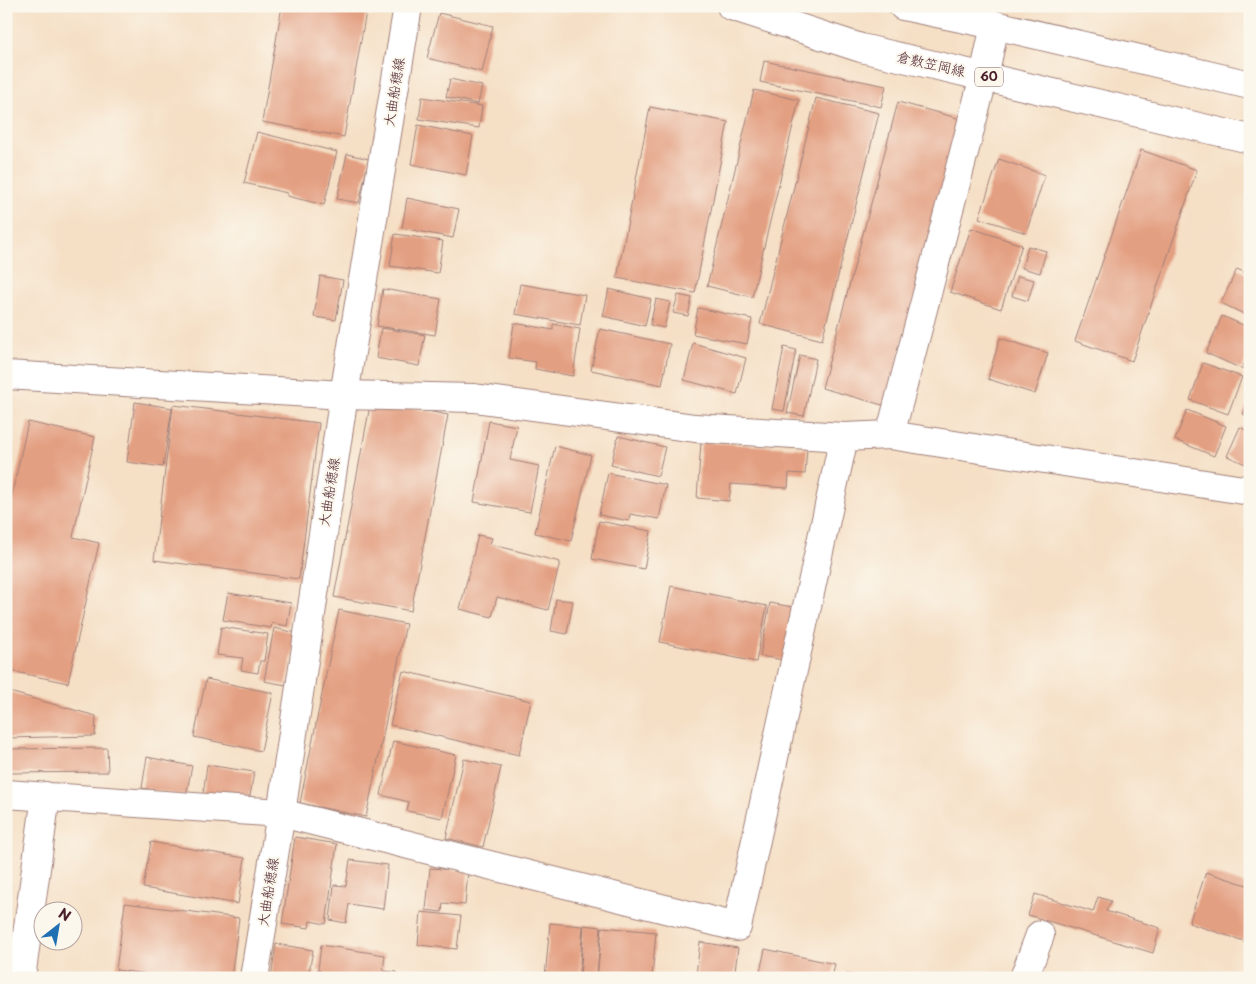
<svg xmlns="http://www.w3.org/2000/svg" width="1256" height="984" viewBox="0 0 1256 984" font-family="'Playpen Sans','Klee One',sans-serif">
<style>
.building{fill:#e39f81}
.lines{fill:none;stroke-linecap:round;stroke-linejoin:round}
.minor-casing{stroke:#a07f78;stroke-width:30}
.major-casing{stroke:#a07f78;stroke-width:30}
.minor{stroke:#fff;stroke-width:28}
.major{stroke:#fff;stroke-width:28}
.labels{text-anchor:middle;stroke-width:4;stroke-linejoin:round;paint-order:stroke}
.shield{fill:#fbf7ec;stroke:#7f6065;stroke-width:1}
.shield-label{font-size:12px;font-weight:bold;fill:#4a1f2b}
.street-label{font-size:14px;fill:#4a1f2b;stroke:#fbf7ec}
</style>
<rect width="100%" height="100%" fill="#fbf7ec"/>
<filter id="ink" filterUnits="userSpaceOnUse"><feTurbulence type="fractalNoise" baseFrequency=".02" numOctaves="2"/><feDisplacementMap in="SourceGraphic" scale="10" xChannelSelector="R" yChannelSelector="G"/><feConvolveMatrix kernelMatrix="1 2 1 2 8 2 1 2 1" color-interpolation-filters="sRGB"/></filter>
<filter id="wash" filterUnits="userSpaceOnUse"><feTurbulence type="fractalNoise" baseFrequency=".0096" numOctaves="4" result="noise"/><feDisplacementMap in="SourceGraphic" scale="20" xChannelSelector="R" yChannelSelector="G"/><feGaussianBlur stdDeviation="1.12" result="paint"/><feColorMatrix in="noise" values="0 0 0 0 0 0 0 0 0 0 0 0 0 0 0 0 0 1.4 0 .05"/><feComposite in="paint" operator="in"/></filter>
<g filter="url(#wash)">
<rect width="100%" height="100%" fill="#f5dfc5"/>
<g id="blocks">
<path class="building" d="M282,6H367L344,137L262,122Z
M439,13L493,26L482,72L427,58Z
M764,61L886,86L881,107L760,82Z
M450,79L482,86L478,104L446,97Z
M754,90L799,100L752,297L707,286Z
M422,97L482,106L479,128L419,119Z
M816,98L879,113L822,340L760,324Z
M898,102L961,119L886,406L822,388Z
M650,107L728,122L695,293L617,278Z
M418,125L473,136L466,175L411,164Z
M257,132L337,152L324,205L287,196V193L244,183Z
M1141,150L1197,170L1132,361L1075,341Z
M347,154L369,159L359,203L337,199Z
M999,159L1045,175L1026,233L979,218Z
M407,198L459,209L453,238L402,228Z
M971,228L1022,245L1001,309L950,292Z
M395,234L443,241L438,273L390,266Z
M1028,246L1046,251L1040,273L1022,268Z
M1237,269L1250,275V317L1221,303Z
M320,276L343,280L336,320L314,317Z
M1018,276L1034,280L1028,301L1012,296Z
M520,284L585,295L580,325L515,314Z
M383,289L441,299L435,335L377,326Z
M609,289L651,299L645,326L603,316Z
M678,295L692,298L688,316L673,313Z
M656,299L670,302L664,328L650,325Z
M698,308L752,319L747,344L693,334Z
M1222,316L1250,328V350L1242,369L1206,353Z
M514,323L553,330V324L580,329L573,376L535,369L536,362L509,358Z
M381,328L425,335L419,366L376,358Z
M600,329L670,344L662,385L591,370Z
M1000,338L1048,353L1035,394L988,379Z
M693,343L746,358L737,394L684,380Z
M784,347L796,350L784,411L772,409Z
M800,355L816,359L804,416L787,413Z
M1203,363L1242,377L1228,414L1190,400Z
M1250,399V417L1243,414Z
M371,400L448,415L411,611L334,597Z
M135,402L172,408L163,467L127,462Z
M173,405L319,423L299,579L154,560Z
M1187,410L1226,426L1214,456L1175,440Z
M489,421L517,426L510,460L539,466L530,512L474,502Z
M28,422L95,437L73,537L99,543L68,683L6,670V521Z
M1240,427L1250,432V466L1227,456Z
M618,436L665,447L658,476L611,465Z
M701,442L807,449L805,474L789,473L788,488L731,484L729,501L697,498Z
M555,446L591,455L571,541L535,533Z
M608,473L666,485L659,519L630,514L629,521L599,515Z
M599,521L651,531L644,569L592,559Z
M478,535L492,538L490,544L560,562L548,610L497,597L492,617L460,609Z
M671,586L767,606L756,662L660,642Z
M228,593L291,603L287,626L272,623L271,628L223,620Z
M556,599L573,601L567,634L551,631Z
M770,603L799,608L789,661L760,656Z
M339,610L406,624L366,817L300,803Z
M221,627L268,634L264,661H260L258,673L241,670L243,658L217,655Z
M274,628L297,633L286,685L264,681Z
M403,671L531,701L519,755L390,725Z
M206,679L273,693L261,751L194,737Z
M6,691L96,716L95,736L6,738Z
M393,741L456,755L442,818L407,811L409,802L381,795Z
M107,748L108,772L6,773V749Z
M147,757L192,766L186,796L142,788Z
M464,759L501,767L483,847L446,838Z
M207,765L254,772L249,802L203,795Z
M295,837L337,844L326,924L310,921L309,928L282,924Z
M151,842L245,858L238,904L143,888Z
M350,860L388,865L383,909L349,904L346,923L330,920L334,885L346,886Z
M430,868L468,871L465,905L443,903L442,912L426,910Z
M1206,872L1250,886V943L1189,923Z
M1035,894L1093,912L1098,897L1111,901L1106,911L1160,928L1153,953L1028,915Z
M125,903L239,918L231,978H178L116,970Z
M421,912L461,916L457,949L418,945Z
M550,923L583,926L579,978H545Z
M584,925L601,927L597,978H580Z
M602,927L656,932L652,978H597Z
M700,942L738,948L734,978H715L696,975Z
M276,944L313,950L309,972H315L314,978H271Z
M321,945L385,955L383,971L397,972L396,978H359L346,976L345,978H319L321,971L318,970Z
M765,949L835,964L832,978L759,977Z
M847,974L862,977V978H846Z"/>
</g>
</g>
<g filter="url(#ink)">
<use href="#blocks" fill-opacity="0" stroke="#a07f78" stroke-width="1"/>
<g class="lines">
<defs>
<path id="minor" d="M6,375L344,395L474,398L695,428L844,437L890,435L1250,491
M890,435L984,76L995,25
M6,794L281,813L737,927L844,437
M21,978L46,796
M1024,978L1040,935"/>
<path id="major" d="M731,6L861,48L1250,139
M903,6L995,25L1250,85
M254,978L281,813L344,395L408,6"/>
</defs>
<use href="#minor" class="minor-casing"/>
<use href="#major" class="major-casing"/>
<use href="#minor" class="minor"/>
<use href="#major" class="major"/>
</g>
</g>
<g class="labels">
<rect class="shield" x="975" y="67.5" width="28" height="19" rx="4"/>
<g class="shield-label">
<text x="989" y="81">60</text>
</g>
<g class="street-label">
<text transform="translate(931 64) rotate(13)" y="5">倉敷笠岡線</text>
<text transform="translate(394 92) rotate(-81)" y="5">大曲船穂線</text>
<text transform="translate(329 492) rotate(-81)" y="5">大曲船穂線</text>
<text transform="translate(268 892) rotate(-81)" y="5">大曲船穂線</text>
</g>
</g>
<rect width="1256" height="984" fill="none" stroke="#fbf7ec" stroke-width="25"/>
<g transform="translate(58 926) rotate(31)"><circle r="24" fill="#fbf7ec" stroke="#b4a19f"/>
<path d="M0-4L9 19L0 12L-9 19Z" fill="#1f6fb2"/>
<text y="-8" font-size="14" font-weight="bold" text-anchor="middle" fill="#4a1f2b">N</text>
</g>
</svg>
